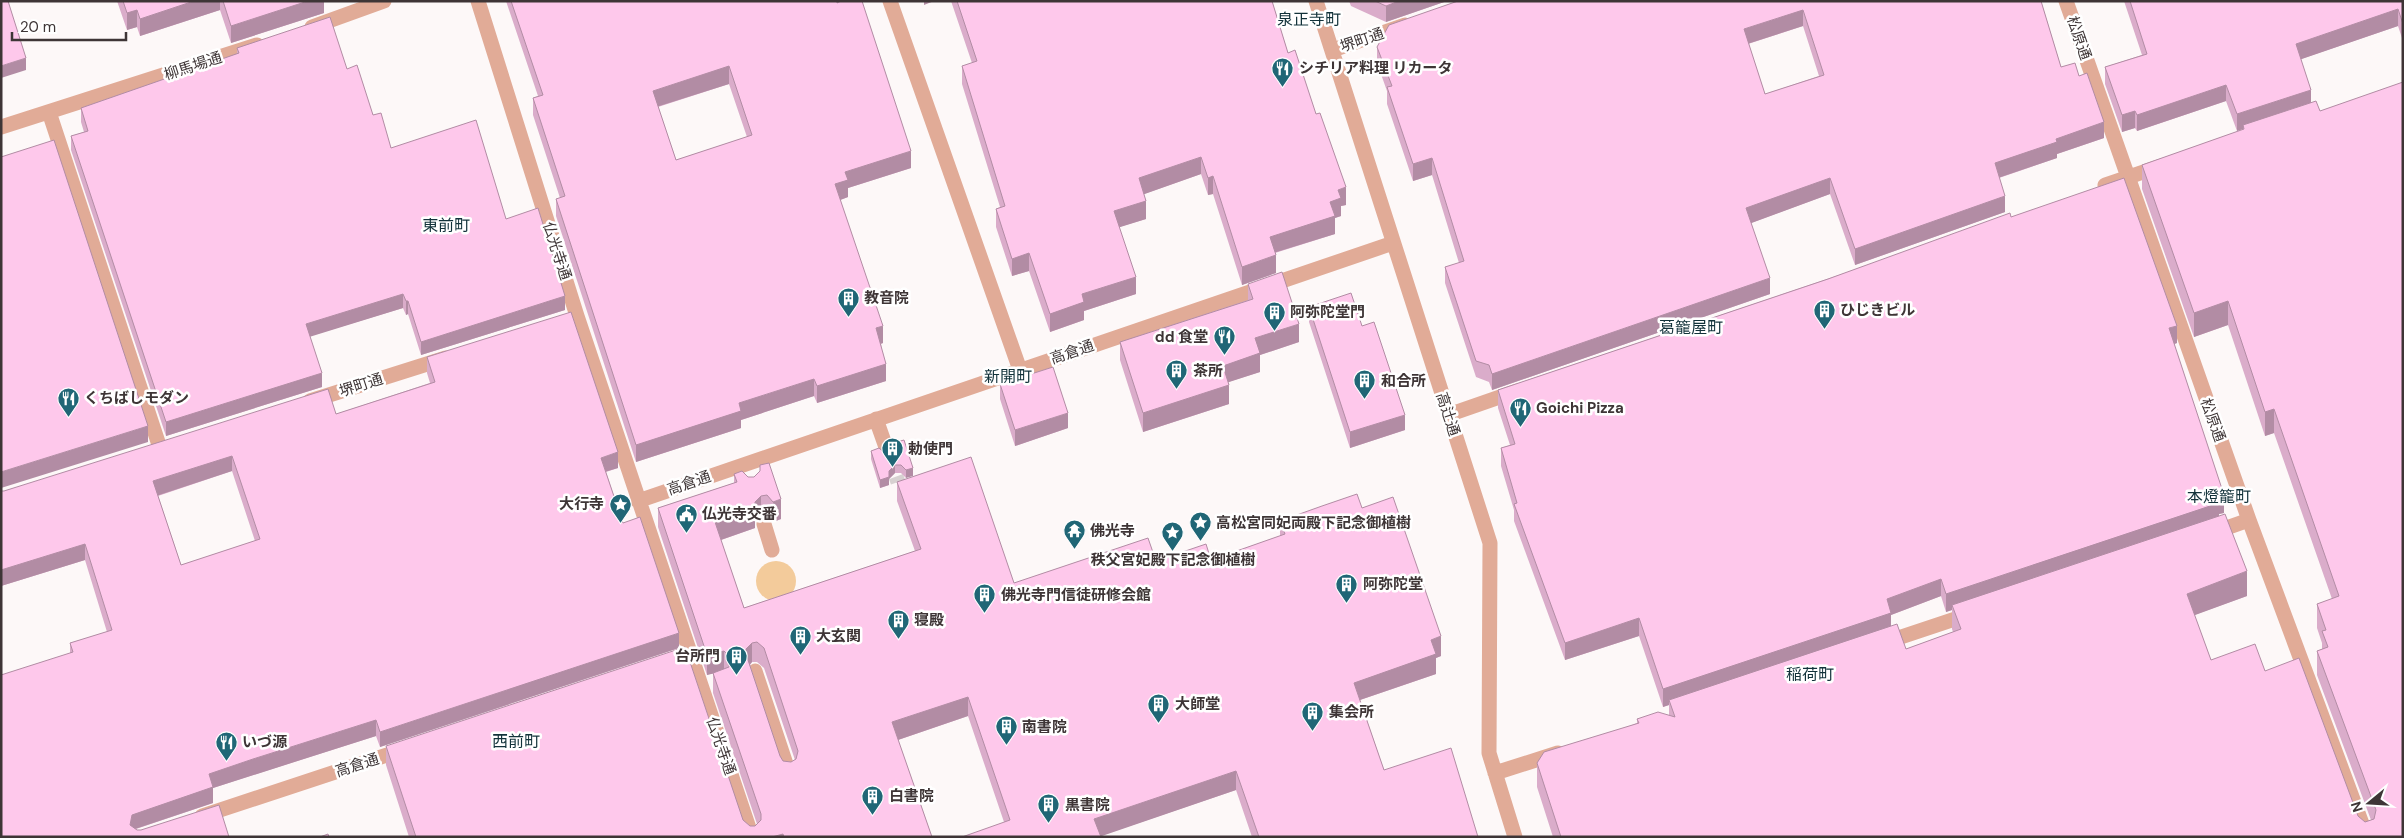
<svg xmlns="http://www.w3.org/2000/svg" width="2404" height="838" viewBox="0 0 2404 838" font-family="'DM Sans','Noto Sans JP',sans-serif">
<style>
.green{fill:#f3cb9b}
.lines{fill:none;stroke-linecap:round;stroke-linejoin:round}
.minor-tunnel{stroke:#d7d1d1;stroke-width:15;stroke-dasharray:15 8;stroke-linecap:butt}
.minor{stroke:#e1ab97;stroke-width:15}
.wall{fill:#daacca;fill-rule:evenodd}
.shaded-wall{fill:#b28ca4}
.building{fill:#fec8eb;stroke:#b28ca4;fill-rule:evenodd}
.labels{text-anchor:middle;stroke-width:5;stroke-linejoin:round;paint-order:stroke}
.street-label{font-size:15px;fill:#3e3536;stroke:#fff}
.poi-label{font-size:15px;font-weight:bold;fill:#3e3536;stroke:#fff;text-anchor:start}
.neighbourhood-label{font-size:16px;fill:#12323a;stroke:#fff}
</style>
<rect width="100%" height="100%" fill="#fdf8f8"/>
<path class="green" d="M756 581a20 20 0 1 1 40 0a20 20 0 1 1-40 0Z"/>
<g class="lines">
<path class="minor-tunnel" d="M888,455L898,482"/>
<path class="minor" d="M478,1L577,316L752,837
M890,1L1020,370
M1316,1L1490,543L1489,753L1515,837
M2066,1L2249,520L2367,837
M312,27L384,1
M1333,50L1405,25
M49,112L160,448
M1,127L257,45
M2105,185L2161,166
M310,401L446,358
M1448,415L1517,391
M876,419L888,453
M638,501L1393,243
M764,524L772,550
M2212,533L2249,520
M1883,643L1970,614
M755,671L789,773
M1495,773L1558,753
M202,816L405,749"/>
</g>
<path class="wall" d="M117,1H325H324V13L231,43L220,10L140,36L137,27L127,30Z
M506,1H837L911,168L848,188V197L840,200L883,343L881,344L886,381L817,403L814,396L741,420V428L636,462L556,216V199L560,198L533,115V98L538,96ZM729,84L747,137L676,160L658,107Z
M951,1H1272L1288,53L1346,205L1341,206V216L1335,218V234L1275,253L1276,273L1242,285L1213,194L1208,195L1201,174L1144,194L1146,219L1119,227L1136,294L1084,311V320L1050,332L1029,271L1012,276L996,227V209L1000,207L962,84V66L972,63Z
M1349,1H1447L1386,22L1351,6Z
M1458,1H2041L2061,67L2079,76L2104,138L2057,154V158L1999,178L2005,212L1855,265L1830,194L1751,223L1770,294L1492,390L1489,382L1476,377L1445,283V267L1459,263L1432,175L1413,181L1387,104V91L1377,63V47ZM1803,26L1819,76L1765,94L1748,44Z
M2124,1H2403V41L2398,26L2301,59L2311,103L2403,837H1553L1537,787V763L1637,723V719L1669,715V705L1663,707L1639,636L1565,660L1514,521V510L1501,466V448L1510,445L1498,408V390L2011,217L2177,343L2174,344L2224,513L2219,514V516L2247,596L2194,615L2211,660L2265,671L2358,816L2365,822L2371,820L2317,675V651L2322,649V643L2317,628V604L2332,599L2274,433L2265,436L2228,325L2194,337L2142,189V165L2243,130V129L2237,131L2226,101L2137,131L2135,128L2122,132L2105,84V67L2142,55ZM1941,596L1946,612L1952,610V629L1953,632L1906,649L1891,626V615Z
M237,48L347,69L391,148L506,219L565,310L421,355L408,314L406,315L403,308L310,336L322,387L166,436L71,150V136L84,132L81,122V108L237,54Z
M1248,284L1299,342L1260,355V372L1228,382L1229,404L1143,432L1120,360V342L1248,300Z
M1309,307L1362,326L1405,430L1350,448L1309,322Z
M427,357L618,468L606,472L623,523L679,648L380,747L376,736L253,775L213,788V803L136,829L137,830L229,837H1L70,653V643L107,632L85,560L1,586V491H4L336,414L430,383L427,373ZM232,471L255,541L181,565L158,496Z
M1000,384L1068,428L1015,446L1000,399Z
M871,451L886,454L913,468L906,478L901,473H895L889,479V485L880,488L871,459Z
M760,471L781,519L773,522L767,515H761L755,521V528L721,540L744,608L915,551L897,501V482L1014,583L1156,561L1211,560L1280,536V521L1362,508L1441,656L1436,658V674L1360,700L1384,770L1478,837H1252L1236,790L1100,836L1004,822L968,716L898,740L932,837H409L386,765V746L743,820L750,826H755L757,824L713,693V673L707,675L658,527V508L734,483V474L748,477H754ZM752,662H757L764,668L795,760L791,762L783,761L780,756L750,665Z"/>
<path class="shaded-wall" d="M194,1H220V10L140,36V19Z
M308,1H325H324V13L231,43V26Z
M924,1H934L924,5Z
M1399,1H1447L1386,22V6Z
M2398,9V26L2296,61V44Z
M137,10V27L127,30V13Z
M1803,10V26L1744,45V29Z
M26,58V70L1,78V66Z
M729,66V84L653,108V91Z
M2226,85V101L2137,131V115Z
M2311,90V107L2243,125V129L2237,131V114Z
M2135,111V128L2122,132V115Z
M2104,122V138L2057,154V158L1995,179V163L2056,139Z
M911,151V168L848,188V197L835,202V184L845,172Z
M1201,157V174L1139,196V178Z
M1432,158V175L1413,181V164Z
M1213,176V194L1208,195V178Z
M1830,178V194L1746,225V208Z
M1346,187V205L1341,206V216L1335,218V234L1270,254V237L1330,202L1338,190Z
M2005,196V212L1855,265V249Z
M1146,201V219L1114,229V211Z
M1029,253V271L1012,276V259Z
M1276,255V273L1242,285V267Z
M1136,277V294L1084,311V320L1050,332V314L1082,294Z
M1770,278V294L1492,390V374Z
M403,294V308L306,338V324Z
M565,296V310L421,355V342Z
M406,301H408V314L406,315Z
M2228,301V325L2194,337V313Z
M1299,324V342L1260,355V372L1223,384V366L1255,338Z
M883,326V343L876,345V328Z
M2177,326V343L2169,346V328Z
M886,364V381L817,403V386Z
M322,373V387L166,436V422Z
M814,379V396L741,420V428L636,462V445L739,403Z
M1229,385V404L1143,432V413Z
M2274,409V433L2265,436V412Z
M1068,413V428L1015,446V430Z
M1405,415V430L1350,448V432Z
M148,426V442L1,488V472Z
M618,452V468L601,473V458Z
M232,456V471L153,497V481Z
M895,465V473L889,479V471Z
M913,468V476L906,478V470Z
M889,477V485L880,488V480Z
M2224,495V513L2219,514V520L1952,605V610L1946,612V594Z
M761,496V515L755,521V528L715,542V522L755,502Z
M781,499V519L773,522V502Z
M85,544V560L1,586V570Z
M2247,571V596L2187,618V594Z
M1941,579V596L1891,615V630L1669,700V705L1663,707V689L1887,599Z
M1639,618V636L1565,660V643Z
M679,633V648L380,747V732Z
M1441,636V656L1436,658V674L1354,702V683L1431,640Z
M752,643V662L746,669V649Z
M724,651V671L707,675V655Z
M968,697V716L892,742V722Z
M376,720V736L213,788V803L132,830L130,825L132,815L209,774L253,759Z
M1236,771V790L1099,837L1094,819Z
M783,834V837H772Z"/>
<path class="building" d="M1,1H8L26,58L1,66Z
M123,1H194L140,19L137,10L127,13Z
M223,1H308L231,26Z
M511,1H837V3L841,1H862L911,151L845,172L848,180L835,184L883,326L876,328L886,364L817,386L814,379L739,403L741,411L636,445L556,199L565,196L533,98L543,95ZM729,66L752,135L676,160L653,91Z
M957,1H1272L1288,53L1295,50L1316,114L1320,113L1346,187L1338,190L1341,198L1330,202L1335,216L1270,237L1276,255L1242,267L1213,176L1208,178L1201,157L1139,178L1146,201L1114,211L1136,277L1082,294L1084,302L1050,314L1029,253L1012,259L996,209L1005,206L962,66L977,61Z
M1375,1H1399L1386,6Z
M1458,1H2041L2061,67L2075,63L2079,76L2087,73L2104,122L2056,139L2057,142L1995,163L2005,196L1855,249L1830,178L1746,208L1770,278L1492,374L1489,365L1476,361L1445,267L1464,261L1432,158L1413,164L1387,87L1392,86L1377,47L1389,25ZM1803,10L1824,75L1765,94L1744,29Z
M2130,1H2403V24L2398,9L2296,44L2311,90L2237,114L2226,85L2137,115L2135,111L2122,115L2105,67L2147,54Z
M330,17L347,69L357,65L373,115L381,113L391,148L476,120L506,219L538,208L565,296L421,342L408,301H406L403,294L306,324L322,373L166,422L71,136L88,131L81,108L239,53L237,48Z
M2403,82V837H1561L1537,763L1544,752L1639,723L1637,719L1658,712L1675,717L1669,700L1897,624L1906,649L1961,629L1952,605L2225,514L2247,571L2187,594L2211,660L2255,644L2265,671L2299,658L2358,816L2365,822L2374,819L2376,810L2317,651L2328,647L2322,631L2326,630L2317,604L2339,596L2274,409L2265,412L2228,301L2194,313L2142,165L2244,129L2243,125L2316,101L2320,111Z
M54,140L148,426L1,472V157Z
M2124,178L2177,326L2169,328L2224,495L2217,498L2219,503L1946,594L1941,579L1887,599L1891,613L1663,689L1639,618L1565,643L1514,504L1517,503L1501,448L1515,444L1498,390L1828,279L2010,213L2011,217Z
M1282,272L1299,324L1255,338L1260,353L1223,366L1229,385L1143,413L1120,342L1253,299L1248,284Z
M1351,293L1362,326L1374,322L1405,415L1350,432L1309,307Z
M571,312L618,452L601,458L623,523L640,517L679,633L380,732L376,720L253,759L209,774L213,787L132,815L130,825L137,830H141L219,805L229,837H1V675L73,652L70,643L112,630L85,544L1,570V491H4L328,389L336,414L435,382L427,357ZM232,456L260,539L181,565L153,481Z
M1053,367L1068,413L1015,430L1000,384Z
M904,440L913,468L906,470L901,465H895L889,471V477L880,480L871,451L879,448L886,454H892L897,447V442Z
M971,457L1014,583L1148,538L1156,561L1206,544L1211,560L1285,534L1280,521L1322,506L1357,494L1362,508L1393,497L1441,636L1431,640L1436,654L1354,683L1384,770L1451,748L1478,837H1259L1236,771L1094,819L1101,837H962L1010,820L968,697L892,722L932,837H784L783,834L772,837H416L386,746L685,647L743,820L750,826H755L761,820V814L713,673L729,667L731,658L724,651L707,655L658,508L737,482L734,474L742,471L748,477H754L760,471V465L769,463L781,499L773,502L767,495L761,496L755,502V508L715,522L744,608L921,549L897,482ZM757,642L764,648L798,751L796,759L791,762L783,761L780,756L746,654V649L752,643Z
M328,834L329,837H320Z"/>
<defs>
<symbol id="restaurant-pin" viewBox="-11 -11 22 30"><path d="M0 17L-7.5 6A9.5 9.5 0 1 1 7.5 6Z" fill="#206676" stroke="#fff"/><path d="M-5-6h1v4h1v-4h1v4h1v-4h1v5L-1.5 .5V6h-2V.5L-5-1ZM5-6V6H3V1.5H1.5Q1.5-4 5-6Z" fill="#fff"/></symbol>
<symbol id="building-pin" viewBox="-11 -11 22 30"><path d="M0 17L-7.5 6A9.5 9.5 0 1 1 7.5 6Z" fill="#206676" stroke="#fff"/><path d="M-4-6H4V6H1V3H-1V6H-4ZM-2.5-4.3h1.7v1.8h-1.7ZM.8-4.3h1.7v1.8H.8ZM-2.5-1h1.7V.8h-1.7ZM.8-1h1.7V.8H.8Z" fill="#fff"/></symbol>
<symbol id="sight-pin" viewBox="-11 -11 22 30"><path d="M0 17L-7.5 6A9.5 9.5 0 1 1 7.5 6Z" fill="#206676" stroke="#fff"/><path d="M0-6L1.8-2.2L6-1.7L2.9 1.2L3.7 5.4L0 3.3L-3.7 5.4L-2.9 1.2L-6-1.7L-1.8-2.2Z" fill="#fff"/></symbol>
<symbol id="civic-pin" viewBox="-11 -11 22 30"><path d="M0 17L-7.5 6A9.5 9.5 0 1 1 7.5 6Z" fill="#206676" stroke="#fff"/><path d="M-.6-6.5H3V-4.5H.6V-3L4-1V1h2V6H-6V1h2V-1L-.6-3ZM-1.2 2.5V6h2.4V2.5Z" fill="#fff"/></symbol>
<symbol id="temple-pin" viewBox="-11 -11 22 30"><path d="M0 17L-7.5 6A9.5 9.5 0 1 1 7.5 6Z" fill="#206676" stroke="#fff"/><path d="M0-6L5-2H3V0L6.5 2.5H4V6H1.5V3h-3V6H-4V2.5H-6.5L-3 0V-2H-5Z" fill="#fff"/></symbol>
</defs>
<g fill-rule="evenodd">
<use href="#restaurant-pin" x="1270" y="56" width="25" height="34"/>
<use href="#building-pin" x="836" y="286" width="25" height="34"/>
<use href="#building-pin" x="1812" y="298" width="25" height="34"/>
<use href="#building-pin" x="1262" y="300" width="25" height="34"/>
<use href="#restaurant-pin" x="1212" y="324" width="25" height="34"/>
<use href="#building-pin" x="1164" y="358" width="25" height="34"/>
<use href="#building-pin" x="1352" y="368" width="25" height="34"/>
<use href="#restaurant-pin" x="56" y="386" width="25" height="34"/>
<use href="#restaurant-pin" x="1508" y="396" width="25" height="34"/>
<use href="#building-pin" x="880" y="436" width="25" height="34"/>
<use href="#sight-pin" x="608" y="492" width="25" height="34"/>
<use href="#civic-pin" x="674" y="502" width="25" height="34"/>
<use href="#sight-pin" x="1188" y="510" width="25" height="34"/>
<use href="#temple-pin" x="1062" y="518" width="25" height="34"/>
<use href="#sight-pin" x="1160" y="520" width="25" height="34"/>
<use href="#building-pin" x="1334" y="572" width="25" height="34"/>
<use href="#building-pin" x="972" y="582" width="25" height="34"/>
<use href="#building-pin" x="886" y="608" width="25" height="34"/>
<use href="#building-pin" x="788" y="624" width="25" height="34"/>
<use href="#building-pin" x="724" y="644" width="25" height="34"/>
<use href="#building-pin" x="1146" y="692" width="25" height="34"/>
<use href="#building-pin" x="1300" y="700" width="25" height="34"/>
<use href="#building-pin" x="994" y="714" width="25" height="34"/>
<use href="#restaurant-pin" x="214" y="730" width="25" height="34"/>
<use href="#building-pin" x="860" y="784" width="25" height="34"/>
<use href="#building-pin" x="1036" y="792" width="25" height="34"/>
</g>
<g class="labels">
<g class="street-label">
<text transform="translate(2079 38) rotate(71)" y="5">松原通</text>
<text transform="translate(1362 40) rotate(-19)" y="5">堺町通</text>
<text transform="translate(193 66) rotate(-18)" y="5">柳馬場通</text>
<text transform="translate(557 251) rotate(72)" y="5">仏光寺通</text>
<text transform="translate(1072 352) rotate(-19)" y="5">高倉通</text>
<text transform="translate(361 385) rotate(-18)" y="5">堺町通</text>
<text transform="translate(1448 414) rotate(72)" y="5">高辻通</text>
<text transform="translate(2213 420) rotate(70)" y="5">松原通</text>
<text transform="translate(689 483) rotate(-19)" y="5">高倉通</text>
<text transform="translate(721 746) rotate(71)" y="5">仏光寺通</text>
<text transform="translate(357 765) rotate(-18)" y="5">高倉通</text>
</g>
<g class="poi-label">
<text x="1299" y="73">シチリア料理 リカータ</text>
<text x="864" y="303">教音院</text>
<text x="1840" y="315">ひじきビル</text>
<text x="1290" y="317">阿弥陀堂門</text>
<text x="1208" y="342" text-anchor="end">dd 食堂</text>
<text x="1193" y="376">茶所</text>
<text x="1381" y="386">和合所</text>
<text x="84" y="403">くちばしモダン</text>
<text x="1536" y="413">Goichi Pizza</text>
<text x="908" y="454">勅使門</text>
<text x="604" y="509" text-anchor="end">大行寺</text>
<text x="702" y="519">仏光寺交番</text>
<text x="1216" y="528">高松宮同妃両殿下記念御植樹</text>
<text x="1090" y="536">佛光寺</text>
<text x="1173" y="565" text-anchor="middle">秩父宮妃殿下記念御植樹</text>
<text x="1363" y="589">阿弥陀堂</text>
<text x="1001" y="600">佛光寺門信徒研修会館</text>
<text x="914" y="625">寝殿</text>
<text x="816" y="641">大玄関</text>
<text x="720" y="661" text-anchor="end">台所門</text>
<text x="1175" y="709">大師堂</text>
<text x="1329" y="717">集会所</text>
<text x="1022" y="732">南書院</text>
<text x="242" y="747">いづ源</text>
<text x="889" y="801">白書院</text>
<text x="1065" y="810">黒書院</text>
</g>
<g class="neighbourhood-label">
<text x="1309" y="25">泉正寺町</text>
<text x="446" y="231">東前町</text>
<text x="1691" y="333">葛籠屋町</text>
<text x="1008" y="382">新開町</text>
<text x="2219" y="502">本燈籠町</text>
<text x="1810" y="680">稲荷町</text>
<text x="516" y="747">西前町</text>
</g>
</g>
<rect width="2404" height="838" fill="none" stroke="#3e3536" stroke-width="5"/>
<g transform="translate(2369 803) rotate(252)" stroke="#ffffff" stroke-width="4" paint-order="stroke">
<path d="M0-4L9 19L0 12L-9 19Z" fill="#3e3536"/>
<text y="-8" font-size="14" font-weight="bold" text-anchor="middle" fill="#3e3536">N</text>
</g>
<path d="M12 32v8h114v-8" fill="none" stroke="#3e3536" stroke-width="2.5"/>
<text x="20" y="32" font-size="15" fill="#3e3536" stroke="#ffffff" stroke-width="4" paint-order="stroke">20 m</text>
</svg>
